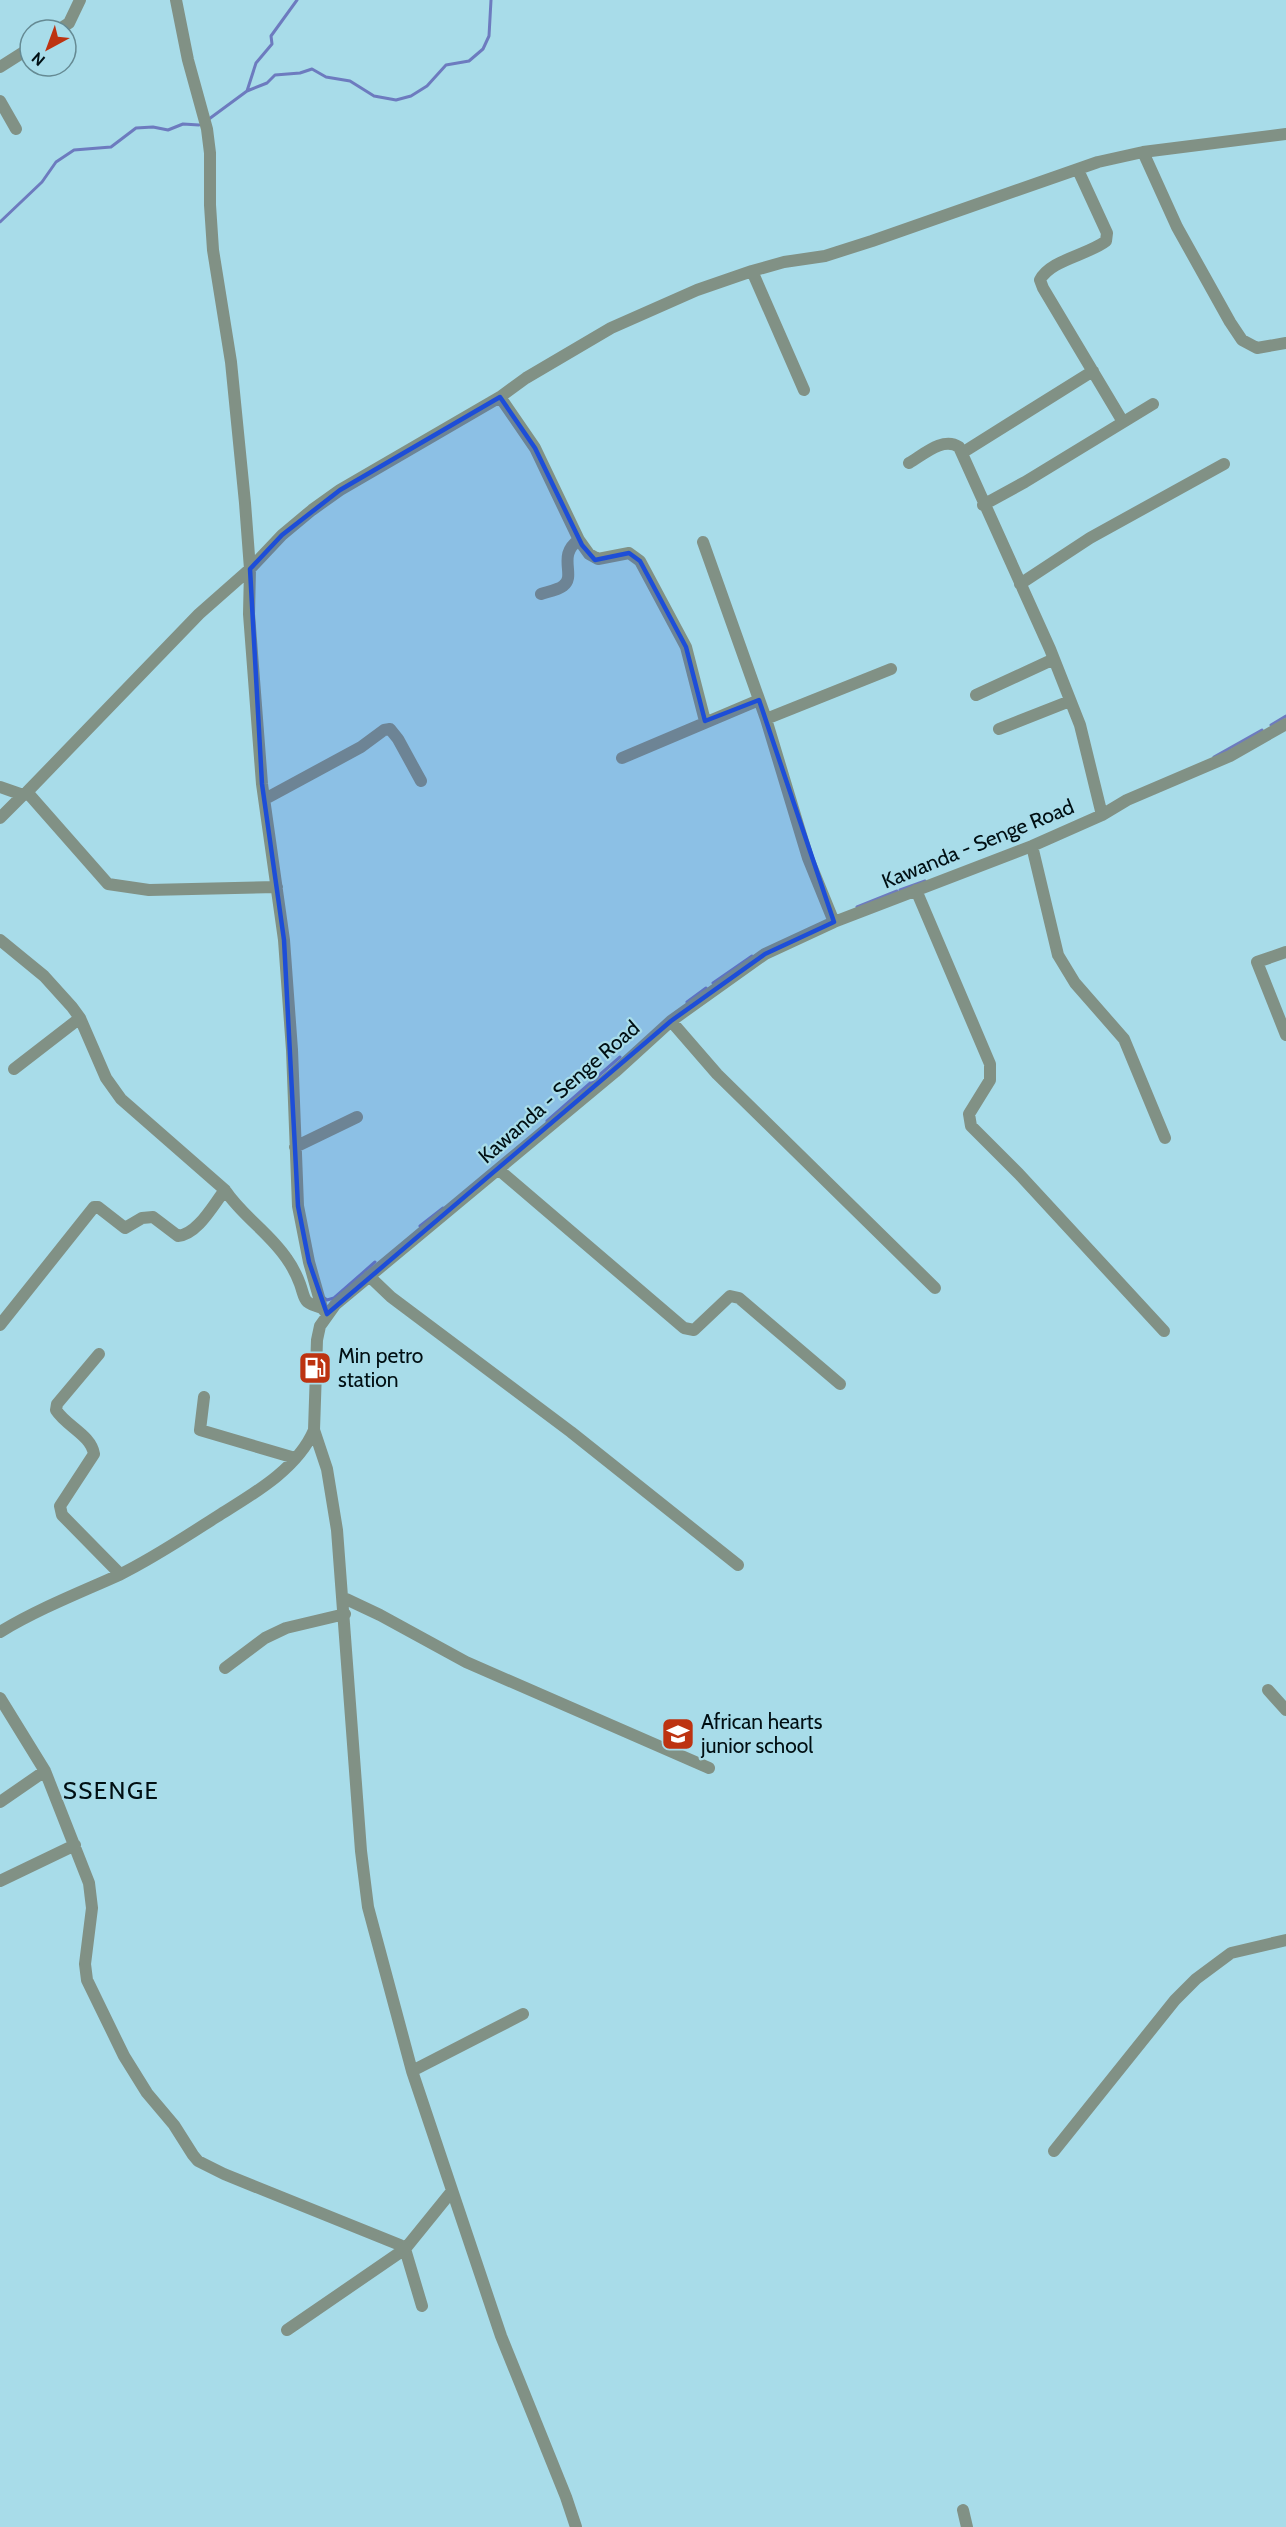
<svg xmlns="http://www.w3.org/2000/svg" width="1286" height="2527" viewBox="0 0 1286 2527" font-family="Cabin,sans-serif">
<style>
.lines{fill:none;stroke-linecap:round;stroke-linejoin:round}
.stream{stroke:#6d7bbf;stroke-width:3}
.minor{stroke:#819185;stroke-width:12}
.marked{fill:#1d4ed8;fill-opacity:0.2;stroke:#1d4ed8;stroke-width:4.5;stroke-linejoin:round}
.labels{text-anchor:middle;stroke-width:4.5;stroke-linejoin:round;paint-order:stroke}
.street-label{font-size:21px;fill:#000f13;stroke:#a8dce9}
.poi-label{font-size:21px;fill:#000f13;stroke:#a8dce9;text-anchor:start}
.quarter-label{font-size:24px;letter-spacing:1.5px;fill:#000f13;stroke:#a8dce9}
</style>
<rect width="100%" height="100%" fill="#a8dce9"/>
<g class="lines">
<path class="stream" d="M247,91L267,83L275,75L300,73L312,69L326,77L350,81L374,96L396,100L411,96L427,86L446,65L469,61L483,49L489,36L491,0
M209,119L247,91L256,63L272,44L271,36L297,0
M0,222L42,182L56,162L74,150L111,147L136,128L153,127L168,130L183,124L199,125
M1271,725L1286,716
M1214,757L1262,730
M900,890L925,881
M857,907L897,891
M713,983L752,956
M687,1002L706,988
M547,1121L620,1057
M420,1226L443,1208
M323,1297L327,1300L334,1298L375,1262"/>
<path class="minor" d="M176,0L188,60L207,129L210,153V205L213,250L231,362L245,503L250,569L249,614L262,784L284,940L292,1050L298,1206L309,1262L322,1308L327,1314
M58,30L69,23L80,0
M0,67L30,48
M0,101L16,129
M1143,152L1177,227L1230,322L1242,340L1257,348L1286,343
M1078,170L1107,233L1106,241C1088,255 1050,260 1040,280L1043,288L1123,422
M752,271L804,390
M500,397L535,448L579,540L589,554L598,559L629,553L640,561L686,647L705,721
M962,453L1093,371
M909,463C923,455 943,436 959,447L1050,649L1080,725L1102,815
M983,505L1025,482L1153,404
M703,542L766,719L808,858L834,922
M1020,584L1090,538L1224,464
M541,594C547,592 558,590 563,586C577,576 556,555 579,540
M976,695L1054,659
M766,719L891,669
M999,729L1070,701
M622,758L759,700
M0,787L23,795L27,792L199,614L250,569L282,535L312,510L340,490L500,397L526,378L611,328L697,290L752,271L784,262L825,256L872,241L1098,162L1143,152L1286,134
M27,792L108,884L149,890L277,887
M265,799L361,747L384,730L390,729L398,739L421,781
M0,818L23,795
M1032,846L1058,955L1075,983L1124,1039L1165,1138
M916,890L990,1064V1080L969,1114L971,1126L1019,1174L1164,1331
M0,940L44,976L72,1007L80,1018L106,1078L121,1099L225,1190C242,1216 270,1233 287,1259C292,1266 297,1276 300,1284C306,1301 302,1302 322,1308
M1286,952L1257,962L1286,1035
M671,1021L717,1074L935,1288
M14,1069L80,1018
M295,1147L357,1117
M499,1170L684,1328L694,1330L730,1296L739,1298L840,1384
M369,1276L391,1297L571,1432L738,1565
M0,1325L94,1207H98L125,1228L142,1218L153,1217L178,1236C198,1234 213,1205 225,1190
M99,1354L57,1404L56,1410C66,1426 91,1435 94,1454L60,1506L62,1515L120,1574
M204,1397L200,1430L295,1458
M314,1430L327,1469L337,1530L361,1851L368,1907L412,2071L501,2336L566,2497L576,2527
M344,1598L380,1615L466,1662L709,1768
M0,1632C38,1609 79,1593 119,1575C154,1558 188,1535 221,1514C255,1493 298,1468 314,1430L317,1340L320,1326L335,1305L615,1072L671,1021L765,954L834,922L1032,846L1102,815L1127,800L1230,756L1286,724
M225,1668L265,1638L286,1628L345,1614
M1268,1690L1286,1710
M0,1698L45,1771L89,1883L92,1908L85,1964L87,1980L124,2056L147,2093L174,2125L193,2155L198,2161L224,2174L400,2245L405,2249L422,2306
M0,1802L45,1771
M0,1881L75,1845
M412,2071L523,2014
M1054,2151L1175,2000L1196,1979L1231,1953L1286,1940
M287,2330L405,2249L452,2191
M963,2510L967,2527"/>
</g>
<path class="marked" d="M500,397L535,448L582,545L595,560L629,553L640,561L686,647L705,721L759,700L834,922L765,954L671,1021L327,1314L309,1262L298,1206L284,940L262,784L250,569L282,535L340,490Z"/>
<defs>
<symbol id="fuel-square" viewBox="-11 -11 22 22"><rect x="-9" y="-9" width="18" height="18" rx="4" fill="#bd3311" stroke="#a8dce9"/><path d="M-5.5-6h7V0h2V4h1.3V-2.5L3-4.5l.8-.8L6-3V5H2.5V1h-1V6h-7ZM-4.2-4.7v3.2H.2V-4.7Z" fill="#fff"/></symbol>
<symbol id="school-square" viewBox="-11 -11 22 22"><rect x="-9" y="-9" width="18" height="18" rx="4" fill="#bd3311" stroke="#a8dce9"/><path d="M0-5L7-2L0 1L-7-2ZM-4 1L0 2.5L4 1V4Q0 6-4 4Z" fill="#fff"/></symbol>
</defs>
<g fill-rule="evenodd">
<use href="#fuel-square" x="296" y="1349" width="38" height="38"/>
<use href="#school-square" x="659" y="1715" width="38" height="38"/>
</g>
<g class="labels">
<g class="street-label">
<text transform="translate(978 844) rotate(-22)" y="7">Kawanda - Senge Road</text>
<text transform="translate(559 1092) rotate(-41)" y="7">Kawanda - Senge Road</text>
</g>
<g class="poi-label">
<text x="338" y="1363">Min petro<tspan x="338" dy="24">station</tspan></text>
<text x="701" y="1729">African hearts<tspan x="701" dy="24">junior school</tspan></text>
</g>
<g class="quarter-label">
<text x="111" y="1799">SSENGE</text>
</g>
</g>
<g transform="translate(48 48) rotate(221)"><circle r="28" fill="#a8dce9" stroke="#658a93" stroke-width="1.5"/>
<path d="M0-4.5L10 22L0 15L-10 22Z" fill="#bd3311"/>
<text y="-9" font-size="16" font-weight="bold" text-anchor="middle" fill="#000f13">N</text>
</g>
</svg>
